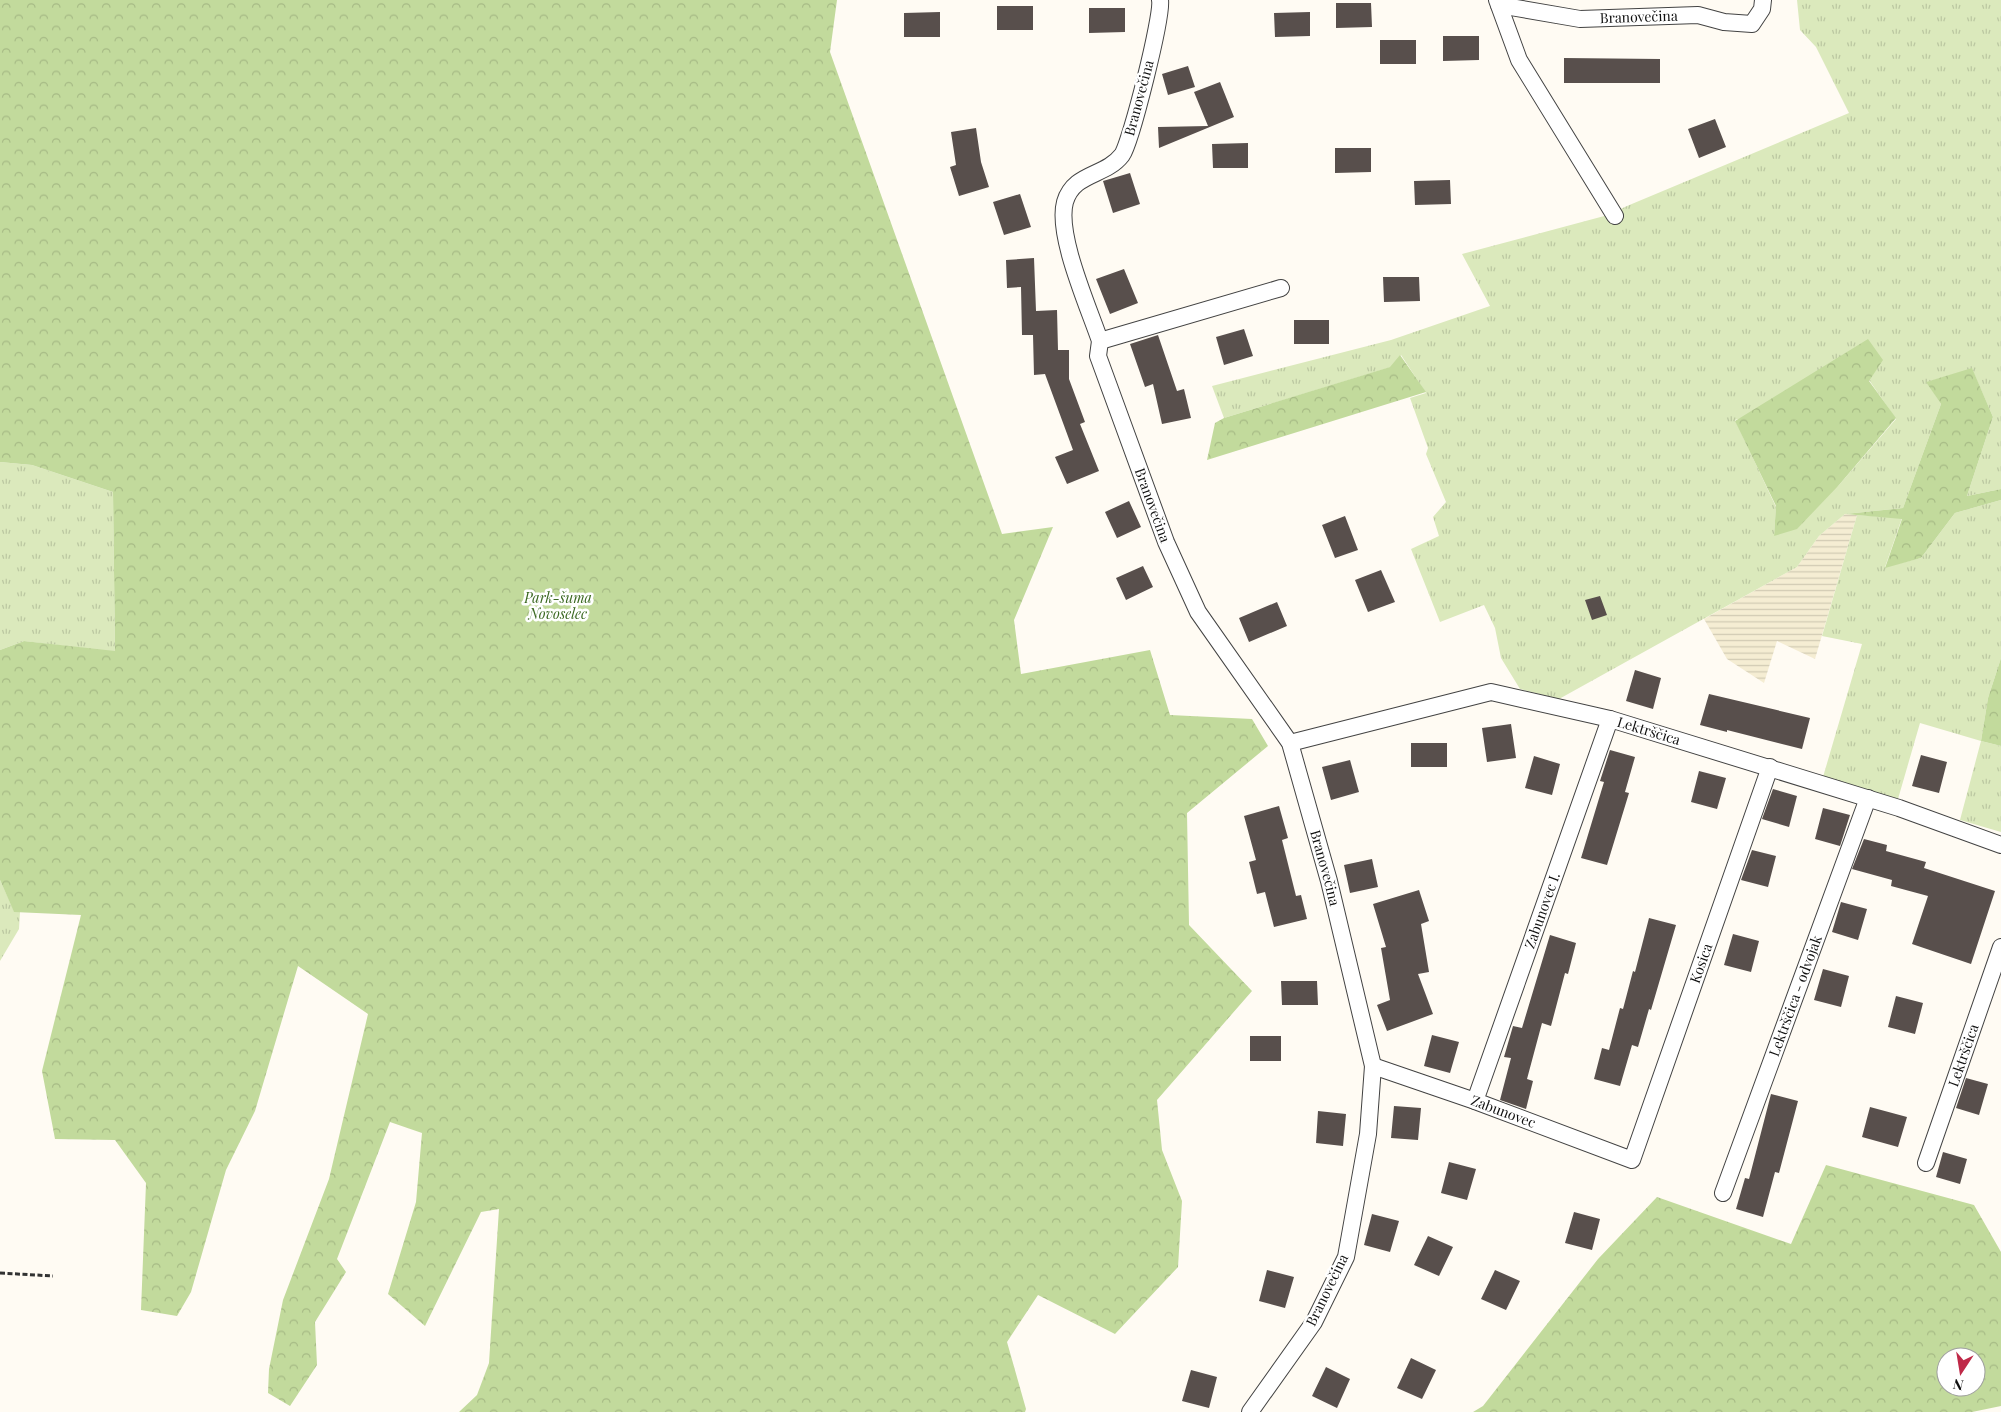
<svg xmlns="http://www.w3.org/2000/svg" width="2001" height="1412" viewBox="0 0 2001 1412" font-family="'Playfair Display',serif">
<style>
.farmland{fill:url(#farmland-rules)}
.grass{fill:url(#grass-tufts);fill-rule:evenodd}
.forest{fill:url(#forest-crowns);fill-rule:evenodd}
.building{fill:#584f4c}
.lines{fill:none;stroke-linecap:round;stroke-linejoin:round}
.minor-casing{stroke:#434343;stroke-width:18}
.path{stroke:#323232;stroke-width:3;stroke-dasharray:5 2.5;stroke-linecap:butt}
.minor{stroke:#fff;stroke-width:16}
.labels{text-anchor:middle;stroke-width:5;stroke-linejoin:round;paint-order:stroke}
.street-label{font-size:14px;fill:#101010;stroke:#fff}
.park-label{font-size:14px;font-style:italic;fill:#3a6820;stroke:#fff}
</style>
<defs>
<pattern id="farmland-rules" width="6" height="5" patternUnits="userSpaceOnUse" patternTransform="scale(1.25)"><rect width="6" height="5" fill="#f5edd3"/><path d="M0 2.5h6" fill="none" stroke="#d1cab4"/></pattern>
<pattern id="grass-tufts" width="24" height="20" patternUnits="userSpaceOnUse" patternTransform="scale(1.25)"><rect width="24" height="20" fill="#dbe9bc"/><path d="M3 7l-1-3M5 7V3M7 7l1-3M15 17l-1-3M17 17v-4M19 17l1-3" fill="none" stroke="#bbc7a1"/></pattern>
<pattern id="forest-crowns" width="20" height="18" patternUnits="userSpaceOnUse" patternTransform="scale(1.25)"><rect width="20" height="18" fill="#c2da9c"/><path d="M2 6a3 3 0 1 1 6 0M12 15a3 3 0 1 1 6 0" fill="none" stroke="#a6ba85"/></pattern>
</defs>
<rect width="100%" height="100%" fill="#fffbf3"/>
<path class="farmland" d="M1845,514L1857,515L1815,659L1777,641L1764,683L1727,659L1704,619L1797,567L1819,536Z"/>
<path class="grass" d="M1797,0H2001V489L1967,496L1993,417L1972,369L1927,382L1941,404L1903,508L1845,514L1819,536L1797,567L1559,699L1520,689L1501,658L1495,628L1484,605L1440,622L1411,549L1439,536L1433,517L1446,502L1426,454L1428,448L1410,398L1426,393L1401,355L1391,367L1224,418L1212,386L1391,340L1490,306L1462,254L1608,215L1627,206L1849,113L1816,47L1800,30ZM1869,380L1896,419L1839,485L1774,536L1776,507L1735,420Z
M0,462L32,465L113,492L115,652L24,641L0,650Z
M2001,500V658L1988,698L1981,741L2001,746V832L1960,820L1981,741L1920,723L1898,799L1823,777L1862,644L1822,636L1857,515L1902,518L1885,567L1921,558L1955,513Z
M0,880L14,911L20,912L19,929L0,961Z"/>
<path class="forest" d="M0,0H837L830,52L1002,534L1053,527L1014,620L1021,674L1150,650L1170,715L1252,719L1268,746L1187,813L1189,925L1252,991L1157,1100L1162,1150L1182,1201L1178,1267L1115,1334L1038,1295L1007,1342L1026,1409L1025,1412H459L477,1395L489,1363L499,1209L481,1212L425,1326L388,1294L416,1202L422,1133L390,1122L337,1259L346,1272L315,1322L317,1365L290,1406L268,1393L269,1369L283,1300L329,1179L368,1014L298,966L255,1111L226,1170L191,1292L177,1316L141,1310L146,1183L115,1140L55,1139L42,1071L81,915L14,912L0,880V650L24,641L115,651L113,492L32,465L0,462Z
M1868,339L1883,360L1869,381L1896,418L1839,485L1797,529L1774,536L1776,506L1735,421Z
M1400,355L1426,392L1207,460L1215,423L1224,418L1390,367Z
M1972,368L1993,417L1967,496L2001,489V500L1955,513L1921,558L1885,568L1902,519L1845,514L1903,508L1941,404L1926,382Z
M2001,658V746L1981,741L1988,698Z
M1826,1165L1974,1205L2001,1252V1406L1972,1412H1473L1483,1406L1598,1259L1657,1197L1791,1244ZM1946,1357H1976V1387H1946Z"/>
<path class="building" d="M1336,3H1371L1372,27L1336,28Z
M997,6H1033V30H997Z
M1089,8H1125V32L1089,33Z
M940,12V37H904V13Z
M1310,12V36L1275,37L1274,13Z
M1443,36H1479V60L1443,61Z
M1380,40H1416V64H1380Z
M1564,58L1660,59V83H1564Z
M1188,66L1195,87L1168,95L1162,74Z
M1220,82L1234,117L1159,148L1158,127L1208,126L1194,92Z
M1715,119L1726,147L1699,158L1688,129Z
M976,128L981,162L989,187L959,196L950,167L956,165L951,132Z
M1248,143V168H1213L1212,144Z
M1335,148H1371V172L1335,173Z
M1130,173L1140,204L1113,213L1103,181Z
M1450,180L1451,204L1415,205L1414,181Z
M1020,194L1031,227L1004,235L993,202Z
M1034,258L1036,311L1057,310L1058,350H1069V379L1085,422L1080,424L1099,471L1067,484L1055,457L1073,450L1045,374L1034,375L1033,335H1022L1021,287L1007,288L1006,260Z
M1124,269L1138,303L1110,314L1096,279Z
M1383,277H1419L1420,301L1384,302Z
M1294,320H1329V344H1294Z
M1244,329L1253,356L1224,365L1216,337Z
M1158,335L1177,391L1184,389L1191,418L1162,424L1153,384L1145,387L1130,344Z
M1129,501L1141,527L1117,538L1105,512Z
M1345,516L1358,550L1335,558L1322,525Z
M1143,566L1153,587L1126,600L1116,578Z
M1381,570L1395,602L1368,612L1355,580Z
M1600,596L1607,615L1592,620L1585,600Z
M1277,602L1287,626L1249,642L1239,618Z
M1635,670L1661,678L1653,709L1626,701Z
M1709,694L1810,718L1802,749L1727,730V732L1700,725Z
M1511,724L1516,758L1487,762L1482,728Z
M1411,743H1447V767H1411Z
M1610,750L1635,757L1625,792L1629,793L1607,865L1581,858L1604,782L1600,781Z
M1921,755L1947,762L1939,793L1912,786Z
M1534,756L1560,764L1552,795L1525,788Z
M1350,760L1359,792L1331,800L1322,767Z
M1699,771L1726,778L1717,809L1691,802Z
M1773,789L1797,796L1789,827L1762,819Z
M1279,806L1288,838L1282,840L1296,896L1301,895L1307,919L1274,927L1265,892L1257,894L1249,862L1256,860L1244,816Z
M1823,808L1850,815L1840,846L1815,839Z
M1864,839L1887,845L1886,851L1926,862L1924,868L1995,891L1971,964L1912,944L1928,896L1891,886L1892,880L1852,869Z
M1752,850L1776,856L1768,887L1741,880Z
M1372,859L1378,887L1350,893L1344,865Z
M1419,890L1429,921L1421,924L1429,972L1418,974L1433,1014L1387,1031L1377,1005L1390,1000L1381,948L1386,947L1373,904Z
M1841,902L1867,909L1858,940L1832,932Z
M1649,918L1676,925L1651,1010L1649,1009L1638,1047L1632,1045L1620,1086L1594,1079L1602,1048L1609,1050L1620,1008L1623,1009L1633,971L1635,972Z
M1733,934L1759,941L1751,972L1724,965Z
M1550,935L1576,943L1568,974L1565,973L1551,1026L1542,1023L1527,1079L1533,1081L1526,1109L1500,1100L1511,1058L1504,1057L1513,1026L1522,1028Z
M1823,969L1849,976L1841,1007L1814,1000Z
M1281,981H1317L1318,1005H1282Z
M1896,996L1923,1003L1915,1034L1888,1027Z
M1432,1035L1459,1042L1450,1073L1424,1066Z
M1250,1036H1281V1061H1250Z
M1966,1078L1988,1084L1979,1115L1956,1108Z
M1771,1094L1798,1101L1779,1173L1775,1172L1763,1217L1736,1209L1745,1178L1749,1179Z
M1394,1106L1421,1108L1418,1140L1391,1138Z
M1870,1107L1907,1117L1898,1147L1862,1137Z
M1318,1111L1346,1114L1343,1146L1316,1143Z
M1943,1152L1967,1159L1960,1184L1936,1177Z
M1449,1162L1476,1169L1467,1200L1441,1193Z
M1574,1212L1600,1219L1592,1250L1565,1243Z
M1372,1214L1399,1221L1390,1252L1364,1245Z
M1428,1236L1453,1247L1439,1276L1414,1265Z
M1267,1270L1294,1277L1285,1308L1259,1301Z
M1495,1270L1520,1281L1506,1310L1481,1299Z
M1411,1358L1436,1370L1422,1399L1397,1388Z
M1326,1367L1350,1379L1337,1408L1312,1396Z
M1191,1370L1217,1377L1209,1408L1182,1401Z"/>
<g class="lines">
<defs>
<g id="minor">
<path id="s1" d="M1160,0C1163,15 1131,142 1122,155C1105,177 1074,172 1065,202C1056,235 1089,308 1100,341L1098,356L1166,542L1198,612L1290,743L1329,881L1373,1066L1368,1134L1346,1257L1314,1322L1250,1412"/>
<path d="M1497,0L1519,60L1615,216"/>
<path id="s2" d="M1499,5L1580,19L1698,15L1724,22L1752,24L1762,9L1763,0"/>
<path d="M1100,341L1281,288"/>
<path id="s3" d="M1290,743L1491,692L1610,719L1899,808L2001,845"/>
<path id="s4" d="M1373,1066L1475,1101L1632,1160L1770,767"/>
<path id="s5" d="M1475,1101L1610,719"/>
<path id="s6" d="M1926,1163L2001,947"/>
<path id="s7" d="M1723,1193L1868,798"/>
</g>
</defs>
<use href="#minor" class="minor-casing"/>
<path class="path" d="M0,1273L53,1276"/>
<use href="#minor" class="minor"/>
</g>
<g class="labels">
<g class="street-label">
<text dy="5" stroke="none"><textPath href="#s2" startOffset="141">Branovečina</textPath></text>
<text transform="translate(1139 98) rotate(-75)" y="5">Branovečina</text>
<text dy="5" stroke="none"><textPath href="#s1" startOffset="555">Branovečina</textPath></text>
<text dy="5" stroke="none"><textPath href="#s3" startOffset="370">Lektrščica</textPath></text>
<text dy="5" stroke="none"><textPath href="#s1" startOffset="961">Branovečina</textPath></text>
<text dy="5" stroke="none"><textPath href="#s5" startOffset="202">Zabunovec I.</textPath></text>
<text dy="5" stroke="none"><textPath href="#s4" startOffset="484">Kosica</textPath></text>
<text dy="5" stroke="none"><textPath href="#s7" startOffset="210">Lektrščica - odvojak</textPath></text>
<text dy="5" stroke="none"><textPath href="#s6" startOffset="114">Lektrščica</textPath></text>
<text dy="5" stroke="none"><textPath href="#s4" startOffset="138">Zabunovec</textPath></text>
<text transform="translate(1327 1290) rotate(-64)" y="5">Branovečina</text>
</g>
<g class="park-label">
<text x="558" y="603">Park-šuma<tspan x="558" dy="16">Novoselec</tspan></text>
</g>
</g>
<g transform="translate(1961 1372) rotate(192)"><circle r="24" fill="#ffffff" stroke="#9f9f9f"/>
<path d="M0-4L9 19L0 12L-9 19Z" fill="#bf2948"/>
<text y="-8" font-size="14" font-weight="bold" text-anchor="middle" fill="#101010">N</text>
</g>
</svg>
